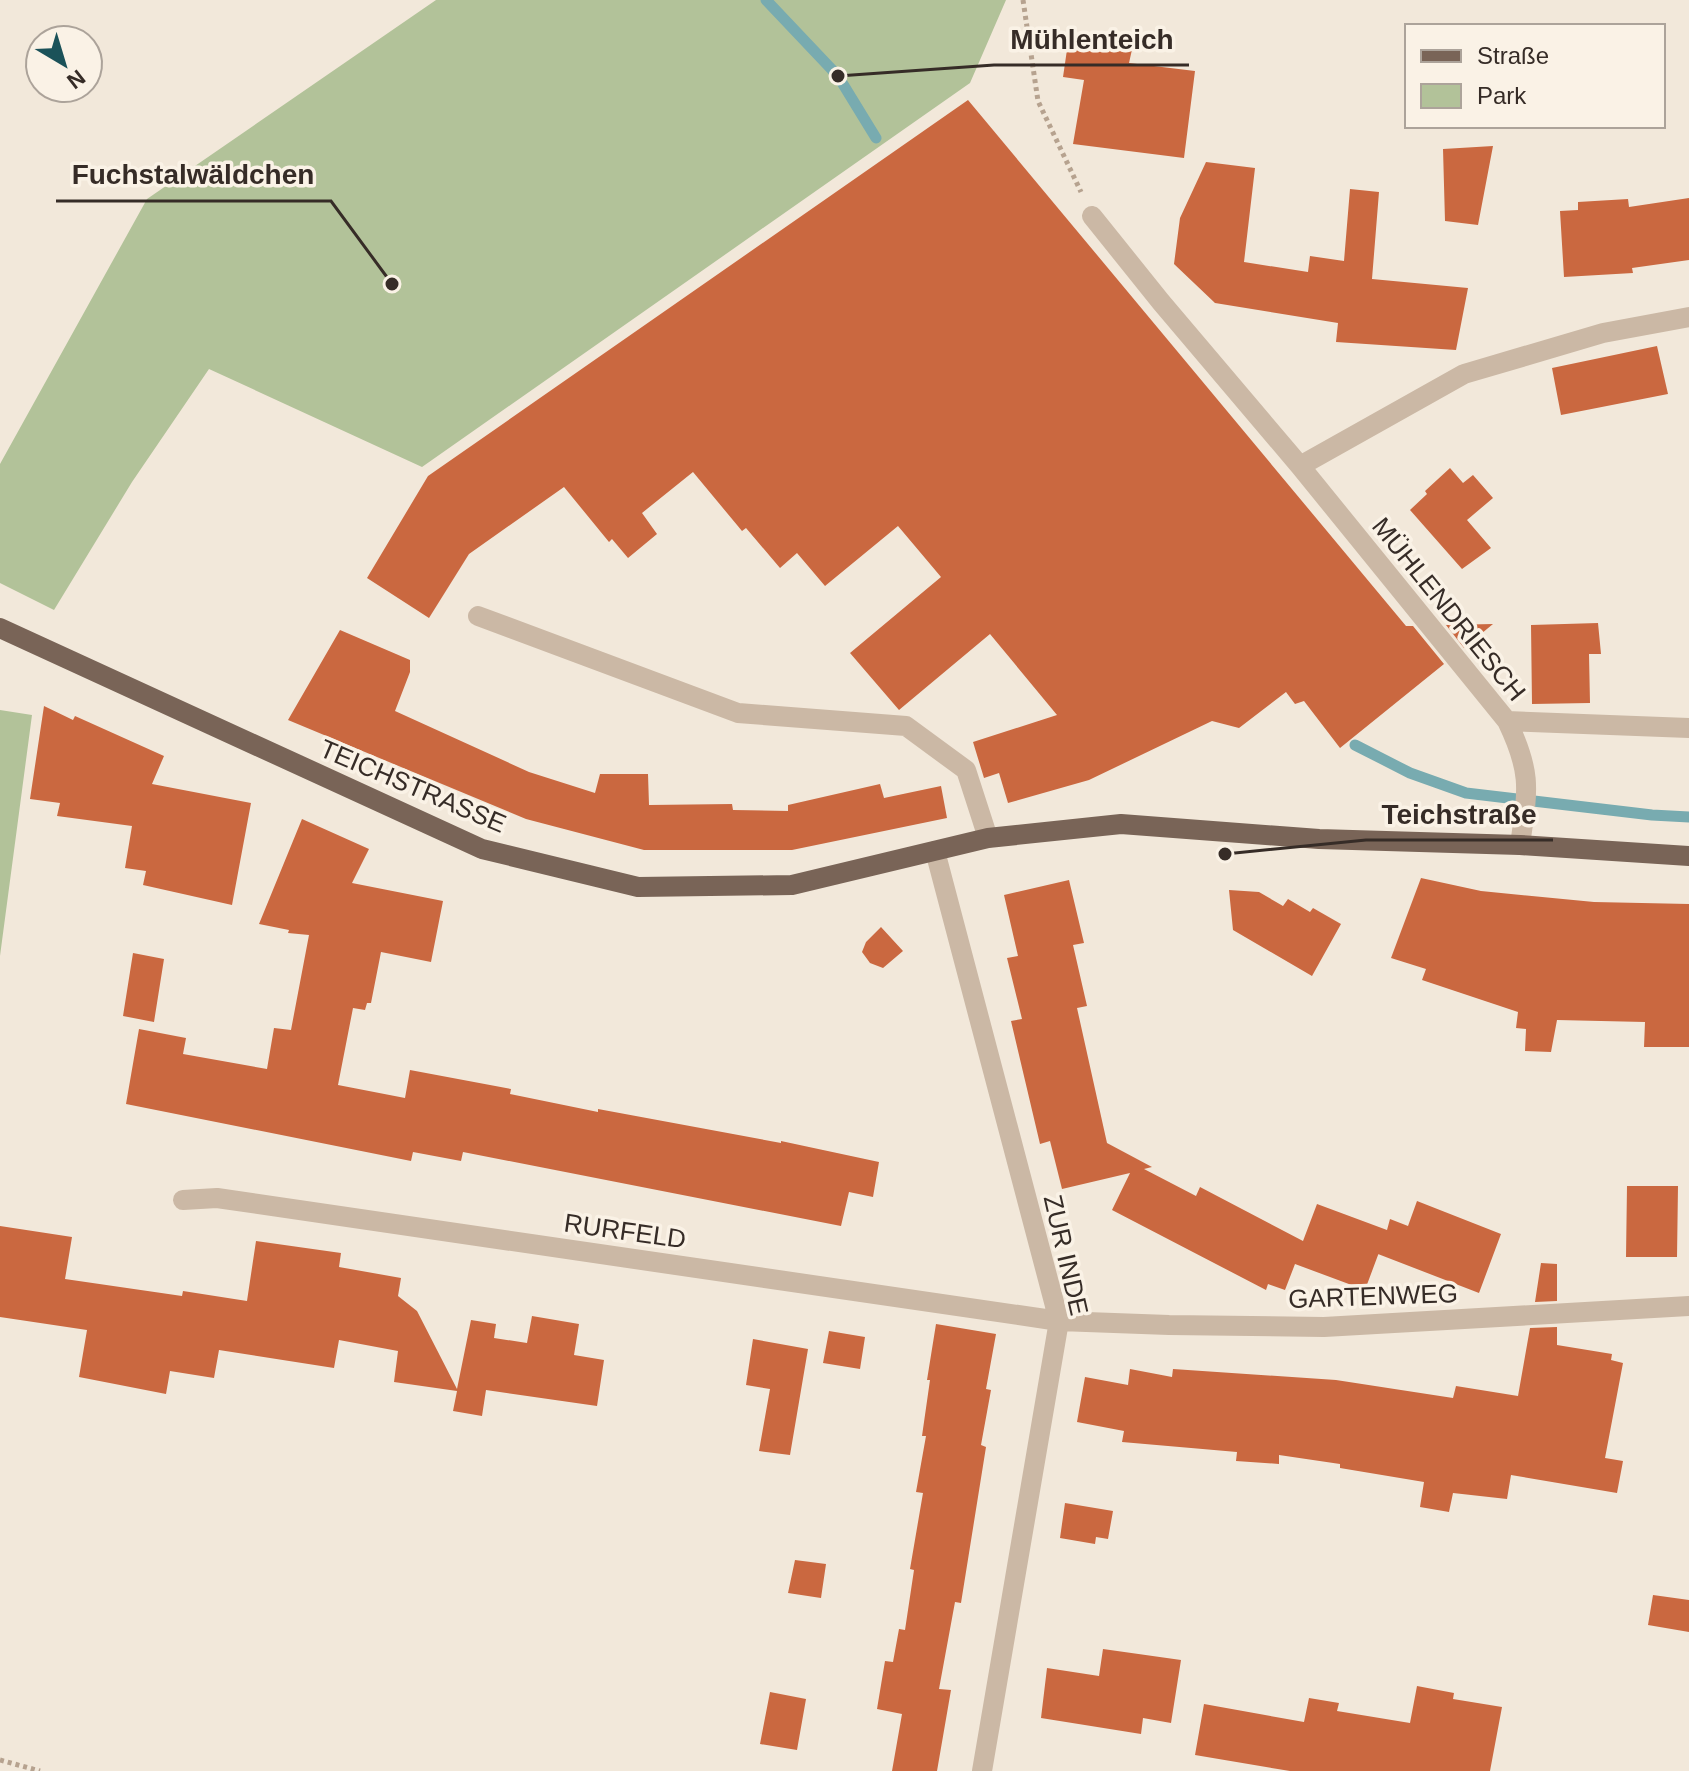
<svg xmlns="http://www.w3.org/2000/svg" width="1689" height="1771" viewBox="0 0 1689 1771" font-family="Arial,sans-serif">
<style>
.green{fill:#b2c299}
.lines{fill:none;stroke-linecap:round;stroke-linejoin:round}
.stream{stroke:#78abb0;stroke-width:11}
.building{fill:#ca6840}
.path{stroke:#b6a28f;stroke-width:5;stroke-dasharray:4 4;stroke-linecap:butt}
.minor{stroke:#cbb8a5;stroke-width:20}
.major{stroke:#796457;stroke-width:20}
.labels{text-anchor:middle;stroke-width:7;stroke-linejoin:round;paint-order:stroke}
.street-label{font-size:26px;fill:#362c27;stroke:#faf2e6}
.leader{fill:none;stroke:#362c27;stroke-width:3}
.callout-dot{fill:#362c27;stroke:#faf2e6;stroke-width:3}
.callout-label{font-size:28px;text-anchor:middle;font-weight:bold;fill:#362c27;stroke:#faf2e6;stroke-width:7;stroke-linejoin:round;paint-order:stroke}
</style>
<rect width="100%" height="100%" fill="#f2e8da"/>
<path class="green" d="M436,0H1006L970,83L422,467L209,369L132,482L54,610L0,583V464L147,199Z
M0,710L32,715L0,956Z"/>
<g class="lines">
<path class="stream" d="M766,0L838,76L876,138
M1355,745L1410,773L1466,793L1652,815L1689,817"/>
</g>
<path class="building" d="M1069,36L1133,45L1129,63L1195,71L1184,158L1073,144L1084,80L1063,77Z
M968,100L1406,626H1413L1444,664L1340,748L1304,701L1295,704L1286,692L1239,728L1212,721L1089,780L1008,803L999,773L984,778L973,742L1057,715L990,634L899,710L850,653L941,577L898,526L825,586L797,553L780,568L746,528L742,531L693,472L642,513L657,534L628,558L612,539L609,542L564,487L469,554L429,618L367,578L428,476Z
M1493,146L1478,225L1445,221L1443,149Z
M1206,162L1255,168L1244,262L1308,272L1310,256L1344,261L1350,189L1379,192L1372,279L1468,288L1456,350L1336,342L1338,323L1215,303L1174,264L1180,218Z
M1689,198V260L1632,268L1633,273L1564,277L1560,211L1578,210V202L1628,199L1629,207Z
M1657,346L1668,394L1561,415L1552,368Z
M1450,468L1463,483L1473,475L1493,498L1467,520L1491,548L1462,569L1410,510L1427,494L1425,491Z
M1598,623L1601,654H1589L1590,703L1532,704L1531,625Z
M1493,624L1464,648L1446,625Z
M340,630L410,660V672L395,711L529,772L595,793L600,774H648L649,805L732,804L733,810L788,811V805L880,784L884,798L941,786L947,818L792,850H644L526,819L288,720Z
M44,706L73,720L75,716L164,756L152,784L251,803L232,905L143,885L146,871L125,868L132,826L57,816L60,803L30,799Z
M302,819L369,849L352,883L443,901L431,962L381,952L371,1003H367L365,1010L353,1008L338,1085L405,1098L410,1070L511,1089L510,1094L598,1112V1109L781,1143V1141L879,1162L873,1197L849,1192L841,1226L463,1152L461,1161L413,1152L411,1161L126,1104L139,1029L186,1038L183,1054L267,1069L274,1028L291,1030L309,935L288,933L289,930L259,924Z
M1421,878L1481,891L1594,902L1689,904V1047H1644L1645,1022L1557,1020L1551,1052L1525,1051L1526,1029L1516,1028L1518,1012L1422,980L1426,969L1391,958Z
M1069,880L1084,943L1073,945L1087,1006L1077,1008L1107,1143L1152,1167L1144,1169L1196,1196L1200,1187L1303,1241L1317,1204L1387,1230L1390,1219L1408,1226L1417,1201L1501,1234L1479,1293L1378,1254L1381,1247L1365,1290L1295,1264L1285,1290L1268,1284L1266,1290L1112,1210L1130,1173L1062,1189L1050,1141L1040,1144L1011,1021L1022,1019L1007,958L1018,956L1004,895Z
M1229,890L1259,892L1283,906L1288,899L1310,912L1313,908L1341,924L1312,976L1233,930Z
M881,927L903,951L883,968L870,963L862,952L866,942Z
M133,953L164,959L154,1022L123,1016Z
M1627,1186H1678L1677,1257H1626Z
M0,1226L72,1237L65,1279L182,1296L183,1291L247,1301L256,1241L341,1253L339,1267L401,1278L398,1296L417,1311L457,1389L471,1320L496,1324L494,1338L527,1343L532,1316L579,1324L574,1355L604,1360L597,1406L486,1390L482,1416L453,1411L457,1391L394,1382L398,1351L339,1340L334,1368L219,1350L214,1378L170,1371L166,1394L79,1377L87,1330L0,1317Z
M1541,1263L1557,1264V1301L1535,1302Z
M936,1324L996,1334L986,1389L991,1390L981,1445L986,1447L961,1603L955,1602L939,1689L951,1690L937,1771H892L902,1714L877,1709L885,1661L893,1662L899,1629L905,1630L914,1570L910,1569L923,1493L916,1492L926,1436H922L930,1380H927Z
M1557,1327V1345L1612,1354L1611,1360L1623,1363L1605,1458L1623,1461L1617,1493L1511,1475L1507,1499L1453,1493L1449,1512L1420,1507L1424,1482L1340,1468V1464L1279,1455V1464L1236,1461L1237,1452L1122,1442L1124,1431L1077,1422L1085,1377L1128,1385L1130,1369L1172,1377L1173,1369L1336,1380L1453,1398L1456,1386L1518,1396L1530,1328Z
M829,1331L865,1337L860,1369L823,1363Z
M753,1339L808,1349L790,1455L759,1451L770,1389L746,1385Z
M1065,1503L1113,1511L1108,1539L1096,1537L1095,1544L1060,1538Z
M795,1560L826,1564L821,1598L788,1593Z
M1653,1595L1689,1600V1632L1648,1625Z
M1103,1649L1181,1660L1171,1723L1143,1718L1141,1734L1041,1718L1047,1668L1099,1676Z
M1417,1686L1454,1693L1453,1699L1502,1707L1490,1771H1290L1195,1755L1204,1704L1304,1722L1309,1698L1339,1703L1337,1711L1410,1723Z
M770,1692L806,1699L797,1750L760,1744Z"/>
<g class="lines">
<path class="path" d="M1023,0L1038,101L1081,192
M0,1760L40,1771"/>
<path class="minor" d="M1092,216L1161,302L1300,466L1507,721C1532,773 1528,789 1520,845
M1300,466L1464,374L1603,333L1689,317
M478,616L738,713L906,726L966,770L988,838
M1507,721L1689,728
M935,851L1059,1321L982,1771
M183,1200L217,1198L1059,1321L1169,1325L1324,1327L1689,1306"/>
<path class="major" d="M0,628L482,849L638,887L792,885L988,838L1121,824L1319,839L1520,845L1689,856"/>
</g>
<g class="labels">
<g class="street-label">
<text transform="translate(1449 609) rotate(51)" y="9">MÜHLENDRIESCH</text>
<text transform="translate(413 786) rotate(23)" y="9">TEICHSTRASSE</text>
<text transform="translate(625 1231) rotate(8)" y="9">RURFELD</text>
<text transform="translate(1066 1255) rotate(77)" y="9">ZUR INDE</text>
<text transform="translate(1373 1296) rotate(-2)" y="9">GARTENWEG</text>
</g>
</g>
<path class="leader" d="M838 76L994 65H1189M392 284L331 201H56M1225 854L1366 840H1553"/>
<g class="callout-dot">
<circle cx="838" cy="76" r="8"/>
<circle cx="392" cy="284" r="8"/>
<circle cx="1225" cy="854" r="8"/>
</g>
<g class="callout-label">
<text x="1092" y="49">Mühlenteich</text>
<text x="193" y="184">Fuchstalwäldchen</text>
<text x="1459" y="824">Teichstraße</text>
</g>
<rect x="1405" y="24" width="260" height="104" fill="#faf2e6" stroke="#aca39a" stroke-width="2"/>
<rect x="1421" y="50" width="40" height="12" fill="#796457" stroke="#aca39a" stroke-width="2"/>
<text x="1477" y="64" font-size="24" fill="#362c27">Straße</text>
<rect x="1421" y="84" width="40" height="24" fill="#b2c299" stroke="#aca39a" stroke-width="2"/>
<text x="1477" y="104" font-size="24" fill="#362c27">Park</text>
<g transform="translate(64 64) rotate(142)"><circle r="38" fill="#faf2e6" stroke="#aca39a" stroke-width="2"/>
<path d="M0-6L14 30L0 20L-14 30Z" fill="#1b5259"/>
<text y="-12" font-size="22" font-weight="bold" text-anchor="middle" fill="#362c27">N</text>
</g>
</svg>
